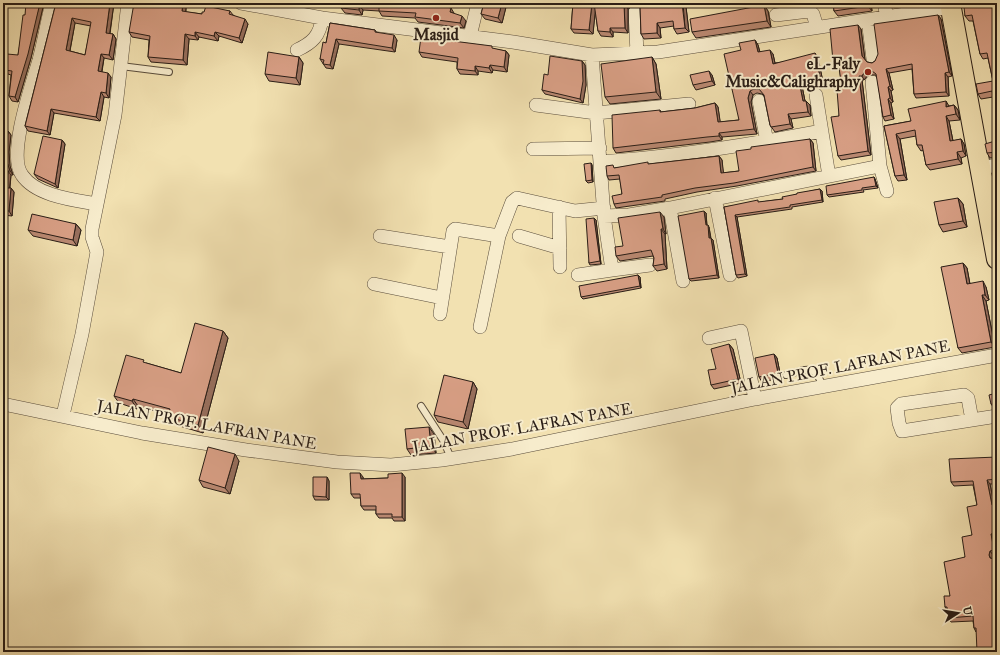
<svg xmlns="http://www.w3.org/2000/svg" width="1000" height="655" viewBox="0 0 1000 655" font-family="'IM FELL Great Primer',serif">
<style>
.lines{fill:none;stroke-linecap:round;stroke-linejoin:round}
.service-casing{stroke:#5b4e3d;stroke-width:8}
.minor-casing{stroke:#5b4e3d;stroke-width:14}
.primary-casing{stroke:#291d16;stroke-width:22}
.service{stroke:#f7eccc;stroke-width:6}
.minor{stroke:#f7eccc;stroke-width:13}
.primary{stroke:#f2e1b1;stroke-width:20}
.wall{fill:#ba8972;stroke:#291d16;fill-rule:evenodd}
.shaded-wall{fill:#976f5d;stroke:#291d16}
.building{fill:#d89f85;stroke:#291d16;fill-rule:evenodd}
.poi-dot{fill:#8f2418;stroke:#f7eccc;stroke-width:1.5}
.labels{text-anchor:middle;stroke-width:4;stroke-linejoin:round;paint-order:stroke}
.poi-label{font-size:16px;font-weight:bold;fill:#291d16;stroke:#f7eccc}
.street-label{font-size:16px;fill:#291d16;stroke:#f7eccc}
</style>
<rect width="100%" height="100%" fill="#f2e1b1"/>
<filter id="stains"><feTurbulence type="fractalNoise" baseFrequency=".005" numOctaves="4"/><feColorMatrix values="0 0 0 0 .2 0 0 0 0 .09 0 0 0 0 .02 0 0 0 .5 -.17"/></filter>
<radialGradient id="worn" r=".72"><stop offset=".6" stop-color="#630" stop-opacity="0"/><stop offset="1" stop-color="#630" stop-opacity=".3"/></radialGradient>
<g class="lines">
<defs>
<path id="service" d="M121,66L169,72
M786,375C807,370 814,362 823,387
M421,406L443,440L451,458"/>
<path id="minor" d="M52,3C47,22 44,41 39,60C32,84 7,155 22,175C36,196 74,200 97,204
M241,3L322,18L513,42L592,55L658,52L951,7
M884,3L887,17
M635,12L637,53
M776,15L809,11L813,14L817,27
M868,20L873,59
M470,36L478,3
M297,50C312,43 320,36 322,18
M592,55L604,216L629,215L670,208L880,166L872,82
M816,95L829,176
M759,101L767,142
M536,105L596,113L689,104
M533,149L600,148
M600,162C675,157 748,145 822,131
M880,166L887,191
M981,168L997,165
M715,198L730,275
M559,207L560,267
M670,208L683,281
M380,236L450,247
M519,236L560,248
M612,270L650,265
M578,275L612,270L604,216
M374,284L442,298
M440,314L453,231L455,229L499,236
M480,327L499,236L512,202L517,198L575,211L604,208
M709,338L741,331L755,399
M3,404L142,433L246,450L337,462L391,465L442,460L512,449L755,399L997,355
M63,415L82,334L97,252L92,237V229L115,115L128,3
M972,420L968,398L964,395L901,404L897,408L899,423L902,431L997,416"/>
<path id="primary" d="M950,3L997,259"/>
</defs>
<use href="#service" class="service-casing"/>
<use href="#minor" class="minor-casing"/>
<use href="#primary" class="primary-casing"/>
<use href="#service" class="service"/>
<use href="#minor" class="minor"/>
<use href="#primary" class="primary"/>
</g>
<path class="wall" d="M29,3H44L31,58L18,102L12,101L9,96L11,75L8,74L5,70L18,55L25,15Z
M56,3H114L110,34H113L116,39L113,60L104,58L102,72L111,77L109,98L104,97L100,121L54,113L50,135L28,131L25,126ZM75,23L91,26L85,55L70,51Z
M183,3L186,8V12L202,14L204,12L230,11L233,15L248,24L242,43L219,36L218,41L199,37L198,40L189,39L187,65L151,62L148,57L149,40L132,37L129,32L169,7Z
M342,3L454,14L466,21L464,28L418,22L415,18L382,16L379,11L363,10L362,15L345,13L341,8Z
M484,3H507L502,23L485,19L481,14Z
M573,3H674L686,7L689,32L677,34L674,29V26L660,28L661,38L644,39L641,34L640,6L639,5L635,4L628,9V33L613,32V37L601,36L598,31L595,10L593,34L574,33L571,29Z
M788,3H796L789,4Z
M815,3H871L872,11L838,16L834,11V5L818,7Z
M894,3H916V4L897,7Z
M997,3V107L995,104L993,97L981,99L978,94L993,81L988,58L983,59L980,54L973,21H969L965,16L966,7Z
M764,5L768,11L771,27L696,38L692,32Z
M938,15L941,19L952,76L948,77L949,96L916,98L914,94L912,69L889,73L893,90L891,91L893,102L891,103L894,119L885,121L883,117L877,76L875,75H868L864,80H862L871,155L841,160L838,156L839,116L842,89L839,64L836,65L833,61L861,29L865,60L867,62L872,63L875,61Z
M330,23L375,30L377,33L397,40L395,52L339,44L333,69L326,68L320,59L326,43Z
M755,40L758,45L760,52L773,54L775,63L818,58L823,82L802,86L805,101H806L810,105L811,116L791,119L793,128L775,132L770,125L764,96L762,94L757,93L753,95L751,102L757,134L722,137V140L710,142L616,153L613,148L660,110L661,112L695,108L715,103L718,107L720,122L739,120L741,50Z
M494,49L506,51L509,55L507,72L493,70L492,73L478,71V75L460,74L457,69V62L422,57L419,52Z
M299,57L303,63L300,85L269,81L265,74Z
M652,57L656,64L661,99L610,104L605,97Z
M582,61L585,65L586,85L583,103L545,94L542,90L548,75Z
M712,75L715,85L696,90L693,85Z
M954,105L958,110L960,120L949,121L953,141L961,139L964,144L966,156L961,158L962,164L930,170L926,165L923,150L921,151L917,145L916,136L900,139L907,180L898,181L895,176L884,126L911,121L949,106Z
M3,130L8,131L11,135L9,152L10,166L13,175H11L10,188H11L14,192L12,216L3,215Z
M997,132V157L990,158L987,153L995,141Z
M810,139L813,143L816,171L737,186L697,192L665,199V201L616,208L614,204L622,194L620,179L609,180L607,176L615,168L719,156L722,160L723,173L739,171Z
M62,140L65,144L58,188L38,179L34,174Z
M591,163L592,165L593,182L588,183L586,181Z
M874,177L875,179L878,188L863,190L864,192L829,197L827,195Z
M820,189L822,191L823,202L792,207V209L737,217L747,276L738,278L736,275L724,207L783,199L797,194Z
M958,198L963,204L967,227L943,232L939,225Z
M706,213L707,225L709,227L711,238L713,240L719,278L691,281L689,279Z
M664,217L666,234H665L667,269L657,271L653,266L654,258L653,256L620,261L616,256Z
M594,218L596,220L601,264L590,265L589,263Z
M76,224L81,230L77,246L33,236L28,230Z
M963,263L967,268L970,284L986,287L989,300L986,301L995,347L962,353L958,348Z
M638,275L640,277L641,288L583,299L581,297Z
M223,331L228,338L203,433L173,424L168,417L169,415L138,406L137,409L119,403L114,396L146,363L181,373Z
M729,344L733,349L741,383L714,389L711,385Z
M774,354L777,358L781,378L762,382L759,377Z
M473,382L477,389L468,429L438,422L434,415Z
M997,393V409L994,408L991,404Z
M434,434L436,453L411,455L407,449Z
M997,457V484H990L994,505L997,504V537L994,538L997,554L993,555L992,559L976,632L974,628L973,621L951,622L948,618V612L945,607L950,596L965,557L972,535L977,505L973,485L954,486L951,482Z
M239,461L230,494L203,487L199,480Z
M327,477L329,481V500H315L313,496Z
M363,477V479L388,478L405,477V521H394L392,518H379L376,514V510H364L361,506V498H354L351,494Z"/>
<path class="shaded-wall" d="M40,3H44L31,58L18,102L15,97Z
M110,3H114L109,38L106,33Z
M183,3L186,8L185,16L182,11Z
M502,3H507L502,23L498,18Z
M592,3H595L596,4L593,34L589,30Z
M683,3L686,7L689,32L685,28Z
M868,3H871L872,11L868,6Z
M624,4L628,9V33L625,28Z
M359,5L363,10L362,15L359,10Z
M764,5L768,11L771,27L767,21Z
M451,8L454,13L450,12Z
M938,15L941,19L952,76L949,72Z
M462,16L466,21L464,28L460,23Z
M72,18L75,23L69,55L66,50Z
M245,19L248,24L242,43L239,38Z
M657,23L660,28L661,38L657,33Z
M858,25L861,29L865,60L862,56Z
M610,28L613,32V37L610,32Z
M195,32L199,37L198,40L195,36Z
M215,32L219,36L218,41L214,36Z
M113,34L116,39L113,60L109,55Z
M185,34L189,39L187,65L183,60Z
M394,35L397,40L395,52L392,48Z
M336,39L339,44L333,69L330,65Z
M755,40L758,45L761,57L758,52Z
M770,50L773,54L776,68L773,64Z
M506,51L509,55L507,72L504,67Z
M815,53L818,58L823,82L820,77Z
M101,54L104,58L101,75L98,71Z
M299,57L303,63L300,85L296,78Z
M652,57L656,64L661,99L656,92Z
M582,61L585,65L586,85L583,103L580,99Z
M490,65L493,70L492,73L489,68Z
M475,66L478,71V75L475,71Z
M886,69L889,73L893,90L890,86Z
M709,71L712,75L715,85L712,81Z
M865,71L868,75L864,80L862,76Z
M108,73L111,77L109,98L106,93Z
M945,73L948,77L949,96L946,92Z
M859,76L862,80L871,155L868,151Z
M799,81L802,86L806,106L803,101Z
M888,87L891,91L893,102L890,98Z
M750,91L753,95L751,102L757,134L754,129L748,98Z
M101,92L104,97L100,121L96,117Z
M888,99L891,103L894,119L891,115Z
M806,101L810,105L811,116L808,112Z
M946,101L949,106L946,107Z
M715,103L718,107L721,127L718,122Z
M954,105L958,110L960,120L956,114Z
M51,109L54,113L50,135L47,131Z
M788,114L791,119L793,128L790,124Z
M946,116L949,121L954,146L950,141Z
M8,131L11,135L9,152L10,166L13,175L10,171L7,162L6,148Z
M719,133L722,137V140L719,136Z
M896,134L900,139L907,180L904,175Z
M810,139L813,143L816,171L813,167Z
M961,139L964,144L966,156L963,151Z
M62,140L65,144L58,188L55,184Z
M957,152L961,158L962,164L958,159Z
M719,156L722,160L724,177L721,173Z
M591,163L592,165L593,182L592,180Z
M8,171L11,175L9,192L6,188Z
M874,177L875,179L878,188L876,186Z
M11,188L14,192L12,216L9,211Z
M820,189L822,191L823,202L822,200Z
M958,198L963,204L967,227L963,221Z
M704,211L706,213L707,228L706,225Z
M660,212L664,217L666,234L663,229Z
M735,215L737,217L747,276L745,274Z
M594,218L596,220L601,264L600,261Z
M76,224L81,230L77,246L73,240Z
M708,225L709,227L711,241L709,238Z
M661,229L665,234L667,269L664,264Z
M711,238L713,240L719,278L717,275Z
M963,263L967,268L971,290L967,284Z
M638,275L640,277L641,288L640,286Z
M983,281L986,287L989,300L985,295Z
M982,295L986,301L995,347L991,342Z
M223,331L228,338L203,433L198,425Z
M729,344L733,349L741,383L738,379Z
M774,354L777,358L781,378L778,373Z
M473,382L477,389L468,429L463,422Z
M133,399L138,406L137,409L132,401Z
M429,427L434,434L436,453L431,446Z
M235,454L239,461L230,494L225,488Z
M360,473L363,477V483L361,479Z
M402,473L405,477V521L402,517Z
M327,477L329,481V500L326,497Z
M987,480L990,484L995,509L992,505Z
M991,534L994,538L997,554L994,550Z
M990,551L993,555L992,559L993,563L989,555Z"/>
<path class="building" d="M26,3H40L28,54L15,97L9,96L12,71L5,70L7,54L18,55L23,15H25Z
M56,3H110L106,33L113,34L109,55L101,54L98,71L108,73L106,93L101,92L96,117L51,109L47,131L25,126ZM72,18L91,22L85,55L66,50Z
M134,3H143L169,7L170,3H183L182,11L202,14V12H204L206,6L230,11L229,14L245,19L239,38L215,32L214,36L195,32V36L185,34L183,60L148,57L150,36L129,32Z
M342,3H430L451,8L450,12L462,16L460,23L415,17L416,13L379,11V7L359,5V10L341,8Z
M484,3H502L498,18L481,14Z
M573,3H592L589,30L571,29Z
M594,3H626L624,4L625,28H610V32L598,31Z
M637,3H671V4L682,3L685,28L674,29L673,21L657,23V33L641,34L640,6Z
M833,3H868V6L834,11Z
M965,3H997V103L995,104L992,91L978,94L976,84L993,81L987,53L980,54L972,15L965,16L964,7H966Z
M764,5L767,21L692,32L690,19Z
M938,15L949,72L945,73L946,92L914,94L912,64L886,69L890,86L888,87L890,98L888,99L891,115L883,117L876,74L872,71H865L862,76H859L868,151L838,156L831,117L839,116L837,90L842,89L838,60L833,61L830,29L858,25L862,56L867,62L872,63L875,61L878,54L874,24Z
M330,23L375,30V32L394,35L392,48L336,39L330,65L323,64L324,60L320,59L323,42L326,43Z
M421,37L492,46V48L506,51L504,67L490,65L489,68L475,66V71L457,69L458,58L419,52Z
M755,40L758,52L770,50L773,64L815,53L820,77L799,81L803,101H806L808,112L788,114L790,124L771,127L770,125L764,95L759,89H754L750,91L748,98L754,129L719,133V136L707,137L613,148L612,115L660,110V112L695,108L715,103L718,122L739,120L724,54L741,50L739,43Z
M268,52L299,57L296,78L265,74Z
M550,56L582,61L583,81L580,99L542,90L544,74L548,75Z
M652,57L656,92L605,97L601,64Z
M709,71L712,81L693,85L690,75Z
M946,101V107L954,105L956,114L946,116L950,141L961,139L963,151L957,152L958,159L926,165L922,145H917L915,130L896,134L904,175L895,176L884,126L911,121L908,109Z
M3,130L8,131L6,148L7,162L10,171H8L6,188H11L9,211H3Z
M997,132V152L987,153L985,144L995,141L994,133Z
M43,136L62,140L55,184L34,174Z
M810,139L813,167L734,183L695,188L662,195V197L614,204L612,196L622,194L619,175L607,176L606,166L613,165L614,168L648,162V164L719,156L721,173L739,171L736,151L751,149V147Z
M591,163L592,180L586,181L584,164Z
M874,177L876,186L862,188V190L827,195L826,186Z
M820,189L822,200L790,205V207L735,215L745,274L736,275L724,207L758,200V202L783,199L782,197L797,194V193Z
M958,198L963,221L939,225L934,202Z
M704,211L706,225H708L709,238H711L717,275L689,279L678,216Z
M660,212L663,229H661L664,264L653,266L654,258L651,250L616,256L615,247L623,246L618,218Z
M32,214L76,224L73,240L28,230Z
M594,218L600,261L589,263L586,219Z
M963,263L967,284L983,281L985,295H982L991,342L958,348L941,267Z
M638,275L640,286L581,297L579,286Z
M195,323L223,331L198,425L168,417L170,409L133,399L132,401L114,396L126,355L144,360L143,362L181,373Z
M729,344L738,379L711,385L708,370L716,369L711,349Z
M774,354L778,373L759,377L755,358Z
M444,375L473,382L463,422L434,415Z
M997,393V406L991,404L989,395Z
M429,427L431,446L407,449L405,429Z
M208,447L235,454L225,488L199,480Z
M997,457V479L987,480L992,505L997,504V532L991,534L994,550L990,551L989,555L990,558L994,559L997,557V652H977L976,628H974L973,616L948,618L947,607H945L944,596H950L944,562L965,557L962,537L972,535L967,507L977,505L973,481L951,482L949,459Z
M350,473H360L361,479L388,478V474L402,473V517H392V514H376V506H361L360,494H351Z
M313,477H327L326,497L313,496Z"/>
<g class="poi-dot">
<circle cx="436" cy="18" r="4"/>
<circle cx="868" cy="72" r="4"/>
</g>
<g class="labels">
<g class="poi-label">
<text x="436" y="40">Masjid</text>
<text x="860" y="69" text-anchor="end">eL-Faly<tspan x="860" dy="18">Music&amp;Calighraphy</tspan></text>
</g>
<g class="street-label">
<text transform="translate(840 366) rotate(-11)" y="6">JALAN PROF. LAFRAN PANE</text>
<text transform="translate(207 424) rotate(10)" y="6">JALAN PROF. LAFRAN PANE</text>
<text transform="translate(522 427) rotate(-10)" y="6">JALAN PROF. LAFRAN PANE</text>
</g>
</g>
<rect width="1000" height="655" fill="none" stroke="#f2e1b1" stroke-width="16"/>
<rect x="4" y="4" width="992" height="647" fill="none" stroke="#291d16" stroke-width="2"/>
<rect x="8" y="8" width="984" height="639" fill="none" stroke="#291d16"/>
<g transform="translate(958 613) rotate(78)" stroke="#f7eccc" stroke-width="3" paint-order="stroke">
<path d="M0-3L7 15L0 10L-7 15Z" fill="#291d16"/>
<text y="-6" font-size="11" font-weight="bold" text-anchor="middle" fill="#291d16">U</text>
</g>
<rect width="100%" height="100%" filter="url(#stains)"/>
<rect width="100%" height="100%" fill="url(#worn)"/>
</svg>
